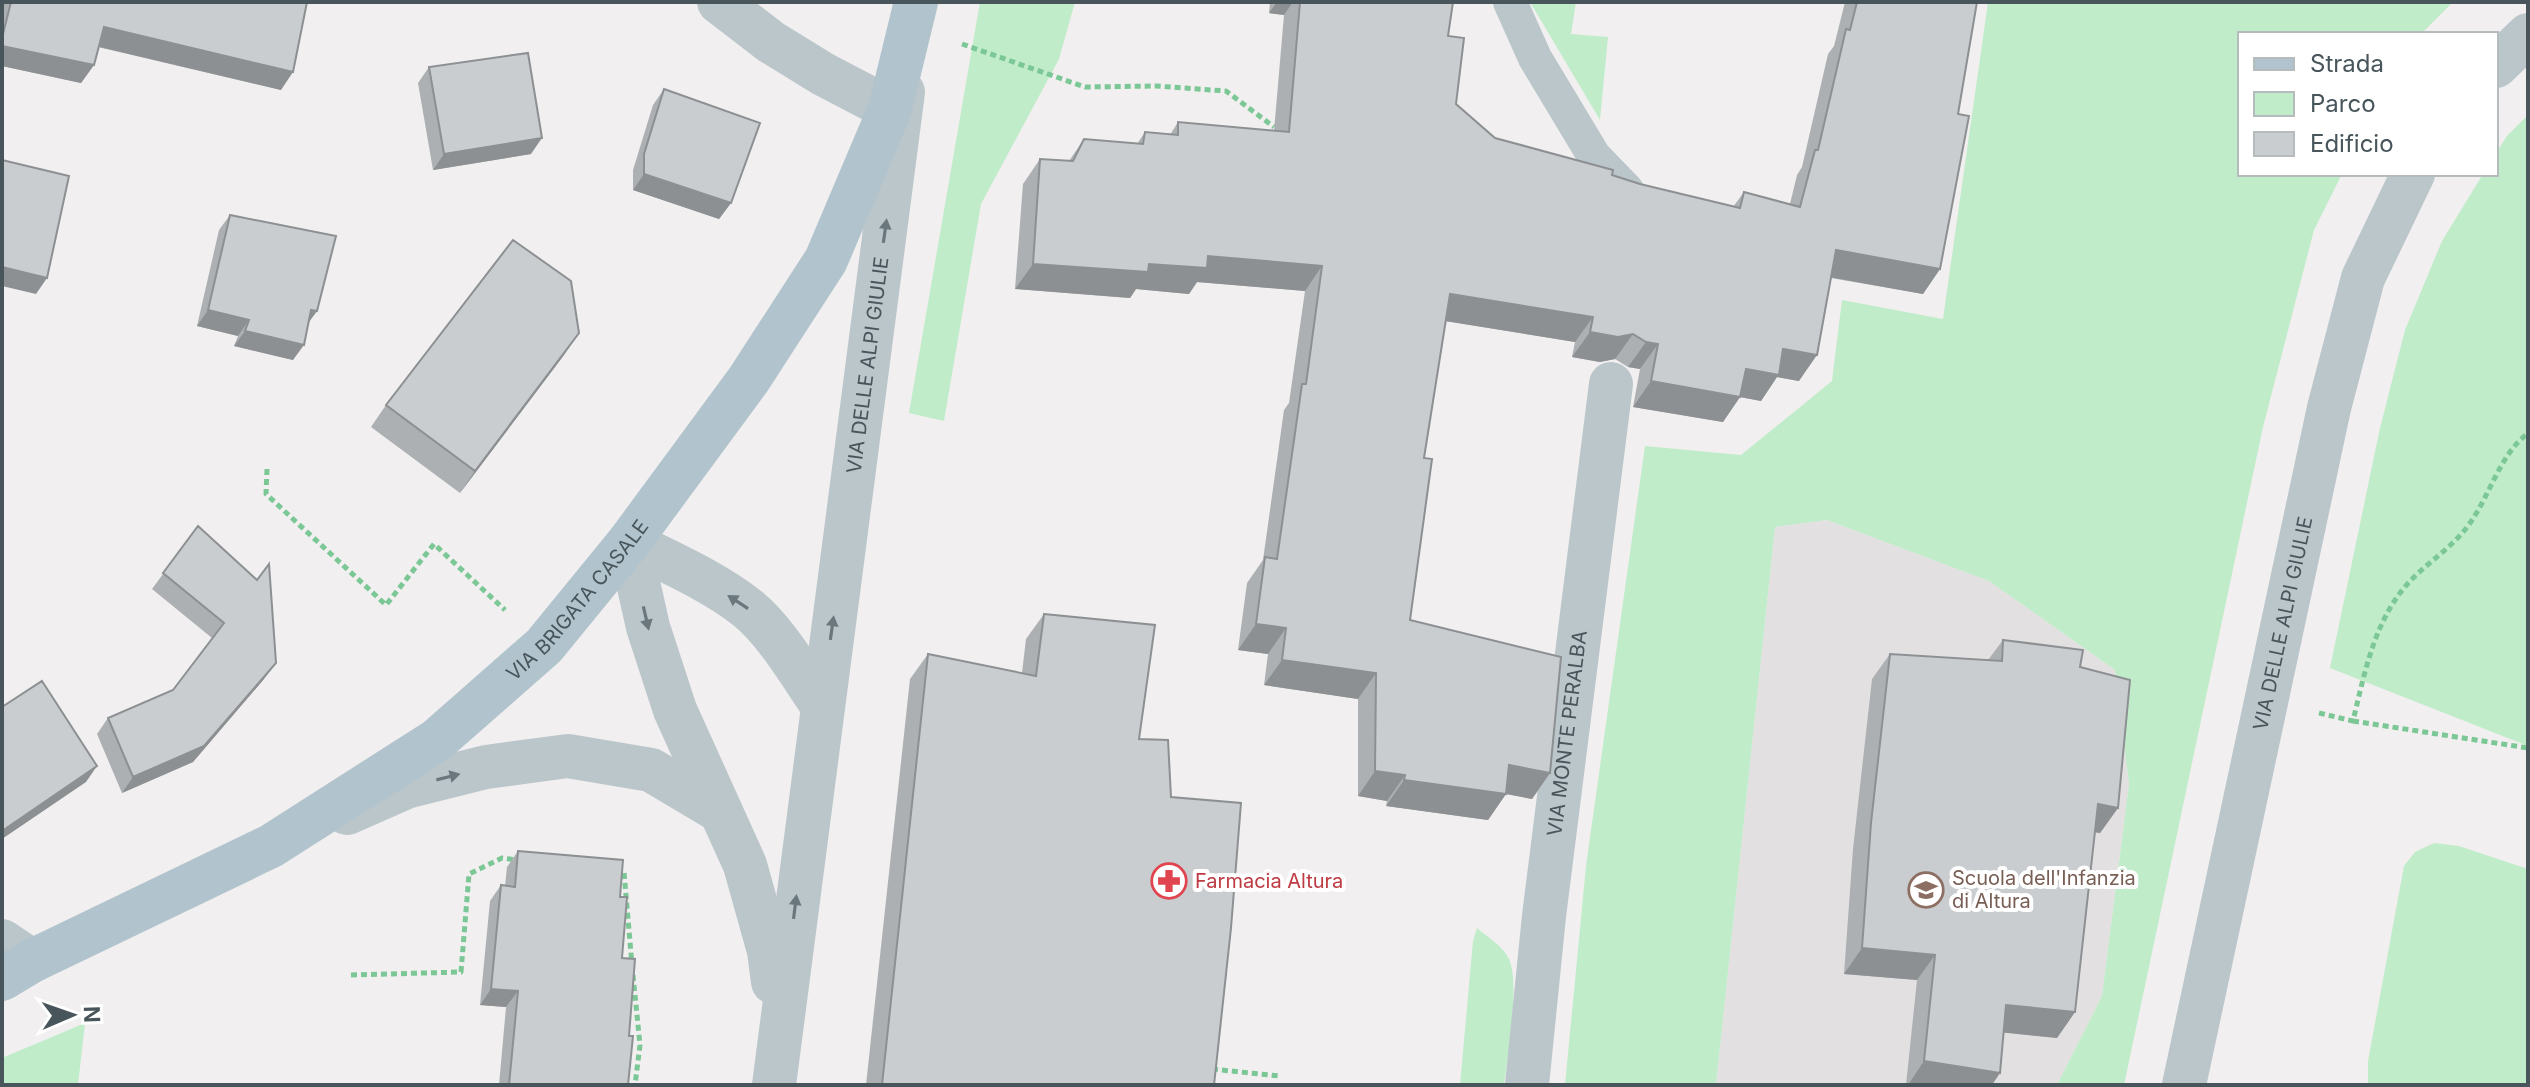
<svg xmlns="http://www.w3.org/2000/svg" width="2530" height="1087" viewBox="0 0 2530 1087" font-family="Inter,sans-serif">
<style>
.education{fill:#e2e0e1}
.green{fill:#c0ecca}
.lines{fill:none;stroke-linecap:round;stroke-linejoin:round}
.path{stroke:#7bc795;stroke-width:5;stroke-dasharray:6 4;stroke-linecap:butt}
.service{stroke:#bbc6cb;stroke-width:34}
.minor{stroke:#bbc6cb;stroke-width:44}
.tertiary{stroke:#bbc6cb;stroke-width:44}
.primary{stroke:#b1c3cc;stroke-width:44}
.wall{fill:#adb0b3}
.shaded-wall{fill:#8d9092}
.building{fill:#c9cdd0;stroke:#8d9092;stroke-width:2}
.oneway{fill:#6a777d}
.labels{text-anchor:middle;stroke-width:8;stroke-linejoin:round;paint-order:stroke}
.street-label{font-size:20px;fill:#48555b;stroke:#fff}
.education-label{font-size:20px;fill:#785e54;stroke:#fff;text-anchor:start}
.health-label{font-size:20px;fill:#be3a42;stroke:#fff;text-anchor:start}
</style>
<rect width="100%" height="100%" fill="#f1efef"/>
<path class="education" d="M1827,520L1989,581L2115,670L2129,784L2102,996L2057,1085H1716L1775,527Z"/>
<path class="green" d="M980,2H1075L1059,59L981,204L944,421L909,413Z
M1530,2H1576L1571,34L1608,37L1600,120Z
M1988,2H2453L2421,34H2240V174H2342L2314,230L2263,427L2124,1085H2057L2102,996L2129,784L2115,670L1989,581L1827,520L1775,527L1716,1085H1565L1586,866L1645,446L1741,455L1832,381L1842,300L1943,319Z
M2528,115V746L2330,668L2380,428L2405,330L2442,241L2483,174H2496V153L2507,136Z
M2434,843L2459,846L2528,869V1085H2368V1061L2404,866L2415,852Z
M1477,928C1487,937 1503,946 1509,959C1520,984 1508,1056 1504,1085H1460L1473,941Z
M85,1023L78,1085H2V1058Z"/>
<g class="lines">
<path class="path" d="M962,44L1085,87L1156,86L1226,91L1274,127
M267,469L266,494L386,605L434,544L505,610
M2319,713L2353,721C2365,671 2375,617 2412,579C2431,560 2455,545 2470,523C2490,495 2500,455 2526,435
M2353,721L2528,748
M615,871L624,872L632,965
M351,975L461,972L469,874L502,858L517,860
M633,975L640,1045L635,1085
M1212,1069L1279,1076"/>
<path class="service" d="M1510,2L1535,58L1594,156L1627,190"/>
<g class="minor">
<path d="M719,2L771,42L823,74L890,109"/>
<path d="M2,941L32,961"/>
<path id="s1" d="M1527,1085L1544,916L1611,384"/>
</g>
<g class="tertiary">
<path d="M2496,66L2528,35"/>
<path d="M629,542L648,627L675,710L745,865L769,951L773,982"/>
<path d="M629,542C668,562 713,581 747,608C776,631 801,675 822,705"/>
<path d="M347,813L406,787L486,767L568,756L651,770L720,811"/>
<path id="s2" d="M774,1085L903,92"/>
<path id="s3" d="M2184,1085L2329,408L2363,278L2413,174"/>
</g>
<path class="primary" id="s4" d="M2,979L32,961L271,846L437,740L544,646L629,542L749,379L826,260L890,109L916,2"/>
</g>
<path class="wall" d="M3,2H307L281,90L98,47L94,65L81,83L2,66V7Z
M1270,2H1453L1448,36L1456,104L1495,138L1640,184L1733,207L1744,192L1790,204L1797,175L1802,167L1828,54L1834,46L1845,2H1977L1958,114L1940,269L1923,294L1831,278L1799,381L1777,377L1761,401L1740,397L1723,422L1633,407L1640,369L1628,367L1615,359L1600,362L1572,357L1575,342L1446,321L1424,458L1410,620L1550,773L1532,799L1506,794L1488,820L1386,806L1387,801L1358,796V699L1264,685L1268,654L1238,650L1247,583L1263,560L1284,410L1289,403L1305,291L1197,282L1189,294L1136,289L1130,298L1015,289L1023,184L1040,159L1069,161L1084,139L1137,144L1145,132L1170,135L1178,122L1274,131L1284,15L1269,13Z
M429,67L531,154L433,170L418,83Z
M664,89L731,203L719,219L633,190V170L653,105Z
M230,215L317,311L308,323L293,360L234,346L238,336L197,326L219,230Z
M564,355L460,493L371,427L386,405Z
M198,526L264,679L193,762L122,793L97,734L108,718L173,690L212,638L152,589Z
M1044,614L1139,739L1171,797L1214,1085H866L910,679L928,654L1022,673L1026,639Z
M2003,640L2080,667L2118,808L2100,833L2095,832L2075,1012L2057,1038L2004,1032L1992,1085H1906L1917,980L1844,974L1853,849L1872,679L1890,654L1988,660Z
M518,851L620,897L622,958L629,1036L628,1085H499L506,1007L480,1005L490,901L501,885L505,886L507,867Z"/>
<path class="shaded-wall" d="M1277,2H1293L1284,15L1269,13Z
M104,27L293,72L281,90L91,45Z
M2,46L94,65L81,83L2,66Z
M542,138L531,154L433,170L444,154Z
M644,174L731,203L719,219L633,190Z
M1836,250L1940,269L1923,294L1818,275Z
M1208,256L1322,266L1305,291L1197,282L1189,294L1136,289L1130,298L1015,289L1033,264H1149Z
M2,267L47,278L36,294L2,286Z
M1450,294L1593,317L1575,342L1432,319Z
M208,310L249,320L238,336L197,326Z
M311,310L317,311L306,326Z
M245,331L304,345L293,360L234,346Z
M1590,332L1633,334L1615,359L1600,362L1572,357Z
M579,333L564,355L460,493L475,471Z
M1646,342L1658,344L1640,369L1628,367Z
M1783,349L1817,355L1799,381L1777,377L1761,401L1740,397L1723,422L1633,407L1651,381L1746,369Z
M1256,624L1286,628L1268,654L1238,650Z
M1282,660L1376,673L1358,699L1264,685Z
M276,663L264,679L193,762L122,793L133,777Z
M1509,765L1550,773L1532,799L1491,791Z
M97,766L86,782L2,839V831Z
M1375,771L1405,775L1387,801L1358,796Z
M1404,780L1506,794L1488,820L1386,806Z
M2098,804L2118,808L2100,833L2080,830Z
M1862,948L1935,955L1917,980L1844,974Z
M491,989L518,991L506,1007L480,1005Z
M2006,1005L2075,1012L2057,1038L1988,1031Z
M1924,1061L2000,1073L1992,1085H1908Z"/>
<path class="building" d="M11,2H307L293,72L104,27L94,65L2,46V38Z
M1300,2H1453L1448,36L1464,38L1456,104L1495,138L1613,170L1612,175L1640,184L1740,208L1744,192L1800,207L1815,150H1818L1846,29L1850,30L1857,2H1977L1958,114L1969,116L1940,269L1836,250L1817,355L1783,349L1779,375L1746,369L1740,397L1651,381L1658,344L1646,342L1633,334L1618,337L1590,332L1593,317L1450,294L1424,458L1432,459L1410,620L1561,657L1550,773L1509,765L1506,794L1404,780L1405,775L1375,771L1376,673L1282,660L1286,628L1256,624L1265,557L1277,559L1302,384H1306L1322,266L1208,256L1207,268L1149,264L1148,272L1033,264L1040,159L1073,161L1084,139L1143,144L1145,132L1178,135V122L1289,132Z
M528,53L542,138L444,154L429,67Z
M664,89L760,123L731,203L644,174V154Z
M2,160L69,176L47,278L2,267Z
M230,215L336,236L317,311L311,310L304,345L245,331L249,320L208,310Z
M513,240L571,281L579,333L475,471L386,405Z
M198,526L257,580L269,564L276,663L204,746L133,777L108,718L173,690L224,623L163,573Z
M1044,614L1155,625L1139,739L1168,740L1171,797L1241,803L1231,928L1214,1085H882L928,654L1036,676Z
M2003,640L2083,650L2080,667L2130,680L2118,808L2098,804L2075,1012L2006,1005L2000,1073L1924,1061L1935,955L1862,948L1871,823L1890,654L2002,661Z
M42,681L97,766L2,831V707Z
M518,851L623,860L620,897H627L622,958L635,959L629,1036H633L628,1085H509L518,991L491,989L501,885L515,887Z"/>
<defs><path id="oneway-solid" d="M-6-.8H1V-3.2L6.5 0L1 3.2V.8H-6Z" transform="scale(2)"/></defs>
<g class="oneway">
<use href="#oneway-solid" transform="translate(885 231) rotate(-82)"/>
<use href="#oneway-solid" transform="translate(738 602) rotate(-147)"/>
<use href="#oneway-solid" transform="translate(646 618) rotate(77)"/>
<use href="#oneway-solid" transform="translate(832 628) rotate(-82)"/>
<use href="#oneway-solid" transform="translate(448 777) rotate(-14)"/>
<use href="#oneway-solid" transform="translate(795 907) rotate(-83)"/>
</g>
<defs>
<symbol id="pharmacy-ring" viewBox="-11 -11 22 22"><circle r="9.5" fill="#fff" stroke="#e0444e" stroke-width="1.5"/><path d="M-2-6h4v4h4v4h-4v4h-4v-4h-4v-4h4Z" fill="#e0444e"/></symbol>
<symbol id="school-ring" viewBox="-11 -11 22 22"><circle r="9.5" fill="#fff" stroke="#8d6e63" stroke-width="1.5"/><path d="M0-5L7-2L0 1L-7-2ZM-4 1L0 2.5L4 1V4Q0 6-4 4Z" fill="#8d6e63"/></symbol>
</defs>
<g fill-rule="evenodd">
<use href="#pharmacy-ring" x="1149" y="861" width="40" height="40"/>
<use href="#school-ring" x="1906" y="870" width="40" height="40"/>
</g>
<g class="labels">
<g class="street-label">
<text dy="7" stroke="none"><textPath href="#s2" startOffset="726">VIA DELLE ALPI GIULIE</textPath></text>
<text dy="7" stroke="none"><textPath href="#s4" startOffset="696">VIA BRIGATA CASALE</textPath></text>
<text dy="7" stroke="none"><textPath href="#s3" startOffset="472">VIA DELLE ALPI GIULIE</textPath></text>
<text dy="7" stroke="none"><textPath href="#s1" startOffset="354">VIA MONTE PERALBA</textPath></text>
</g>
<g class="education-label">
<text x="1952" y="885">Scuola dell'Infanzia<tspan x="1952" dy="23">di Altura</tspan></text>
</g>
<g class="health-label">
<text x="1195" y="888">Farmacia Altura</text>
</g>
</g>
<rect width="2530" height="1087" fill="none" stroke="#48555b" stroke-width="8"/>
<rect x="2238" y="32" width="260" height="144" fill="#ffffff" stroke="#b6bbbd" stroke-width="2"/>
<rect x="2254" y="58" width="40" height="12" fill="#b1c3cc" stroke="#b6bbbd" stroke-width="2"/>
<text x="2310" y="72" font-size="24" fill="#48555b">Strada</text>
<rect x="2254" y="92" width="40" height="24" fill="#c0ecca" stroke="#b6bbbd" stroke-width="2"/>
<text x="2310" y="112" font-size="24" fill="#48555b">Parco</text>
<rect x="2254" y="132" width="40" height="24" fill="#c9cdd0" stroke="#b6bbbd" stroke-width="2"/>
<text x="2310" y="152" font-size="24" fill="#48555b">Edificio</text>
<g transform="translate(72 1015) rotate(88)" stroke="#ffffff" stroke-width="6" paint-order="stroke">
<path d="M0-6L14 30L0 20L-14 30Z" fill="#48555b"/>
<text y="-12" font-size="22" font-weight="bold" text-anchor="middle" fill="#48555b">N</text>
</g>
</svg>
